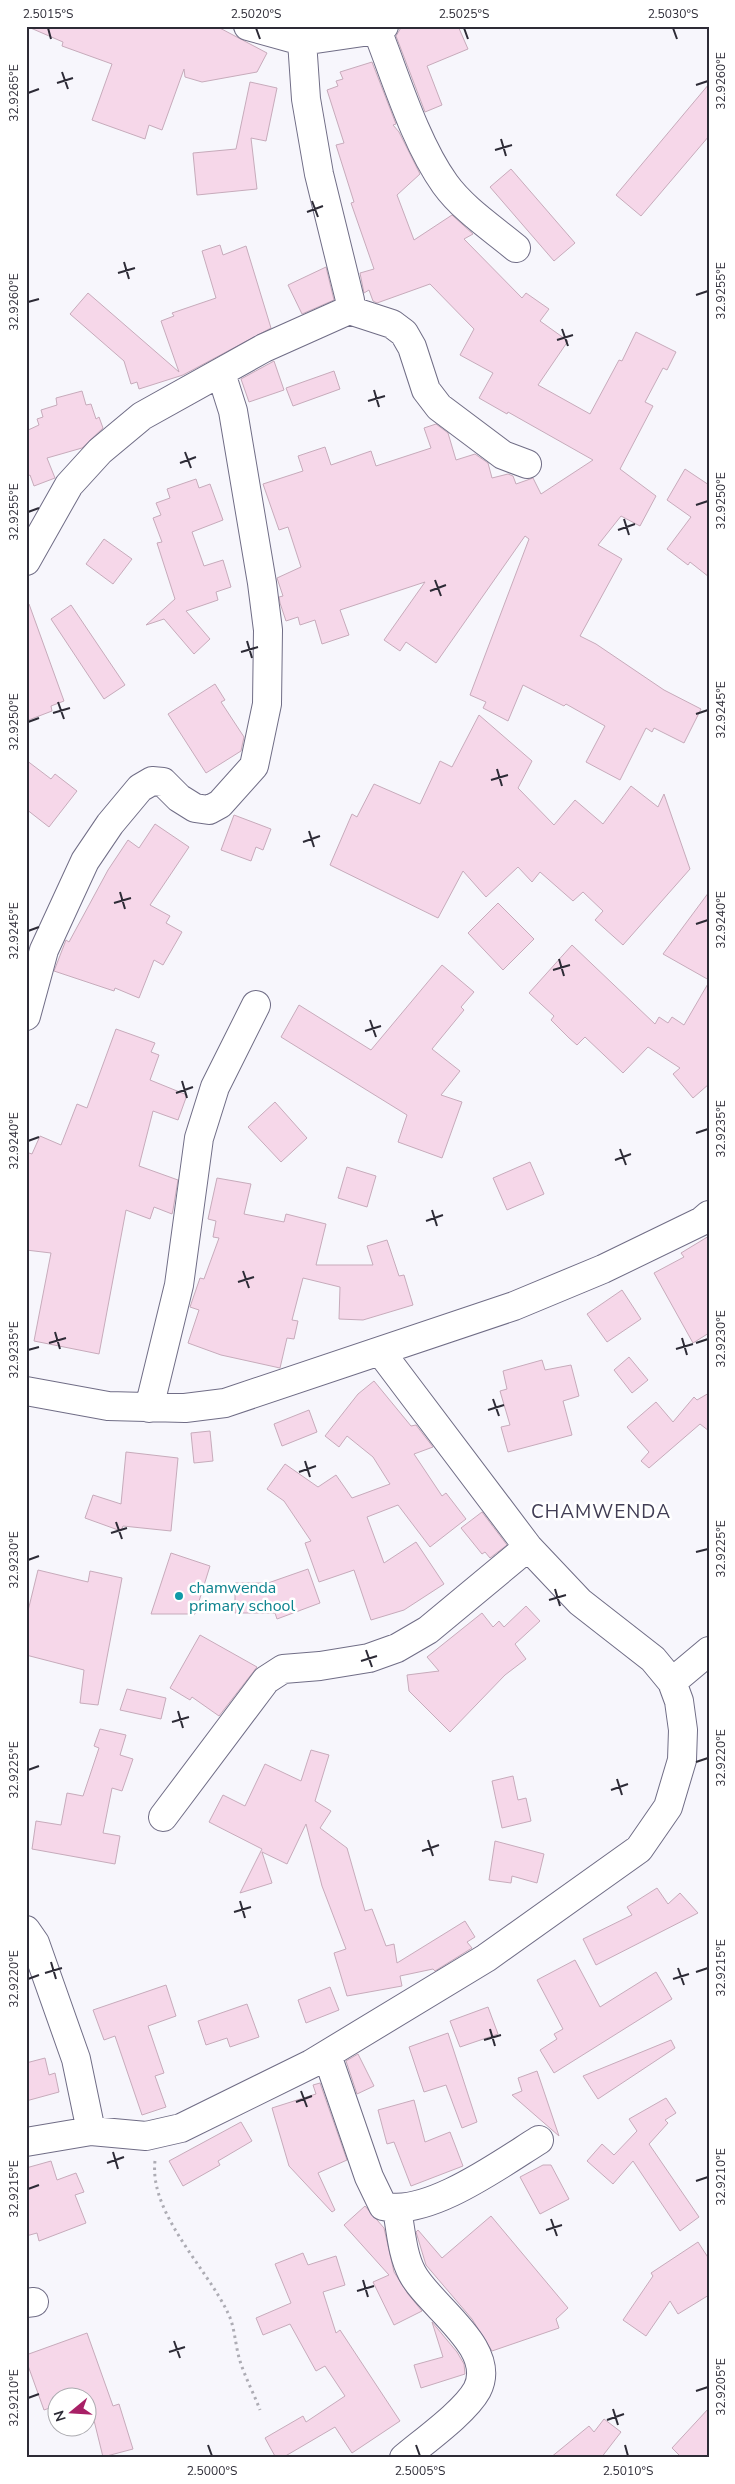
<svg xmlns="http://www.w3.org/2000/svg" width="735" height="2484" viewBox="0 0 735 2484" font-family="'Nunito Sans',sans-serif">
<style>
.building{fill:#f6d7e9;stroke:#c7abbb}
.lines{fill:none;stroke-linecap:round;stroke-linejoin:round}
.minor-casing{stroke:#706d86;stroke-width:30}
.path{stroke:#adacb4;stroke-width:3;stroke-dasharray:2.5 4;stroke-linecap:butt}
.minor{stroke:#fff;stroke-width:28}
.ticks{fill:none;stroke:#2d2b36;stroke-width:2}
.culture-dot{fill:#0f9aa8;stroke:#fff;stroke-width:2}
.labels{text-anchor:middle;stroke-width:5;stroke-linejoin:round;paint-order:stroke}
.culture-label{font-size:16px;fill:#0d838f;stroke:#fff;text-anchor:start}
.quarter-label{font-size:19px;letter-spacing:1px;fill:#413d54;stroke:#fff}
.neatline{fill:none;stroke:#2d2b36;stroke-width:2}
.ticks-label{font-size:12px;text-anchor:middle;fill:#2d2b36}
</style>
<rect width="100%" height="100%" fill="#f7f6fc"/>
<path class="building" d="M26,26H216L267,53L257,72L202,82L185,77L184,69L162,130L149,125L145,139L92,120L112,64L62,46L63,42Z
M402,26H458L468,49L427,66L442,105L425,112L396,36Z
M372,62L396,124L393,125L399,132L420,174L397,195L414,240L452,215L473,234L464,239L522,298L526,293L549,309L540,321L568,341L538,385L590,414L619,360L622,361L636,332L676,352L667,370L663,368L645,402L653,406L620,469L656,496L640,526L621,516L598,545L622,559L580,636L596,644L664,690L701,709L684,743L654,728L652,732L646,728L620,780L586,762L605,726L566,704L564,706L523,685L508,721L483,708L486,702L470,695L529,539L525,536L436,663L406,642L400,651L384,640L425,582L340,610L349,635L322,644L315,620L300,625L298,617L286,621L280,603L279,597L283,596L277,578L301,567L288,527L279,530L263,484L303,471L298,456L325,447L331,465L371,451L376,466L431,448L424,428L436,424L448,433L456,460L475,454L488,463L492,478L508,474L513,476L516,484L533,478L541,494L593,460L508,412L507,414L479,398L493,373L460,355L474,329L430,284L377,303L373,301L369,290L364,293L360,273L374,269L351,203L354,202L336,145L344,143L327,90L338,86L336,81L343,79L340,72Z
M250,82L277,88L266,141L251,138L257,189L197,195L193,153L236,149Z
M709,84V136L641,216L616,195Z
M511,169L575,243L554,261L490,187Z
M220,245L223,255L246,246L271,328L183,375L139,389L137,382L131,384L124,361L70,314L88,293L179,372L161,321L174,316L172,313L216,298L202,251Z
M326,267L334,300L302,314L288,285Z
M274,361L284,390L249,402L241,379Z
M334,371L340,389L293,406L286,388Z
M82,391L86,405L91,404L96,419L99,417L103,428L82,448L47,458L55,478L34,486L30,475L26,477V431L39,425L37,419L43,417L41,410L57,405L56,398Z
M685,469L709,485V577L690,562L688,565L667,549L691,517L667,500Z
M196,479L199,488L210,484L223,520L192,532L204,566L223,560L231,587L216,592L218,600L186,611L210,639L194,654L164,619L146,625L175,599L157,543L162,542L153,518L161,515L156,503L170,498L167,489Z
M104,539L132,559L113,584L86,564Z
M26,604H29L64,701L51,706L52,711L26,721Z
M71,605L125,685L104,699L51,619Z
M215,684L225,700L221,702L244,737L241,751L206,773L168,714Z
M479,715L532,761L518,788L554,825L575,800L603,824L631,786L658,807L664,794L690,869L623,945L595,920L603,911L583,892L573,901L540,872L532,882L518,867L486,897L463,871L438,918L330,865L352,814L357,817L374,784L420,804L440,761L452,767Z
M26,760L51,779L55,774L77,791L49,827L26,809Z
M234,815L271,829L263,850L256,847L251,861L221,850Z
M155,824L189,847L150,905L170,916L166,923L182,932L163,965L154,960L139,998L115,988L114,991L54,971L66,940L69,942L108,870L128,840L139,848Z
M709,892V980L663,954Z
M498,903L534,939L503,970L468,933Z
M572,945L655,1024L659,1017L668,1023L672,1017L684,1025L709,982V1084L693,1098L673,1074L680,1068L648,1047L623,1073L585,1037L577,1045L569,1038L551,1020L554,1016L529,993Z
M442,965L474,992L461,1007L464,1010L432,1049L460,1071L441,1095L462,1102L442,1158L398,1142L407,1115L281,1037L299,1005L371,1050Z
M116,1029L155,1043L151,1052L159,1055L150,1080L187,1095L178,1120L153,1111L139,1166L178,1180L173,1210L172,1214L154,1207L150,1219L126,1210L99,1354L34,1341L51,1253L26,1250V1152L32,1154L40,1136L61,1145L77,1104L87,1108Z
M275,1102L307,1138L281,1162L248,1127Z
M530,1162L544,1194L507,1210L493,1178Z
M347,1167L376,1176L367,1207L338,1198Z
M217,1178L251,1184L244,1214L284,1222L286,1214L326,1224L316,1265H373L367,1246L387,1240L399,1276L404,1275L413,1305L363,1320L339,1319L340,1287L303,1278L292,1320L298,1321L294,1339L287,1338L280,1368L221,1355L188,1343L199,1310L190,1307L200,1278L204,1279L219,1238L213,1237L216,1221L208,1219Z
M709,1236V1333L693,1343L654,1273L684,1257L681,1253Z
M622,1290L641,1319L607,1342L587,1314Z
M629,1357L648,1380L632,1393L614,1370Z
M542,1360L545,1370L571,1365L579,1396L563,1401L572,1435L508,1452L501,1427L510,1425L500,1391L507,1389L503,1371Z
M374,1381L411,1426L416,1425L433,1447L414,1454L442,1496L446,1493L466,1519L430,1547L398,1505L367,1517L384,1563L416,1542L444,1584L404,1610L371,1620L354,1570L319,1582L305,1543L311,1541L284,1501L267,1489L285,1464L318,1487L336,1475L352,1498L390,1484L373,1457L347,1436L339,1447L325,1436L358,1394Z
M709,1393V1431L700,1424L649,1468L641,1461L649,1452L627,1427L656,1402L673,1422L694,1397L697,1400Z
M309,1410L317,1432L282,1446L274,1424Z
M210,1431L213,1461L194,1463L191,1433Z
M126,1452L178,1458L171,1531L123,1526L121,1531L85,1518L93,1495L121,1504Z
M482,1512L507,1545L490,1558L485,1552L482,1554L461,1528Z
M171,1553L210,1566L195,1614H151Z
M308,1569L320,1603L277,1619L275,1613H235V1583H268Z
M38,1570L88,1582L90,1571L122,1578L98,1705L80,1703L84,1670L26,1655V1619Z
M526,1606L540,1621L515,1644L526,1659L505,1675L450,1732L409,1691L407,1675L439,1671L427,1657L482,1613L493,1627L499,1621L504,1627Z
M200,1635L257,1667L219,1716L192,1697L190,1700L170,1688Z
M127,1689L166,1698L161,1719L120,1710Z
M100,1729L126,1735L120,1755L133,1759L122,1791L112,1788L103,1833L120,1836L115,1864L32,1849L36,1821L61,1825L67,1793L83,1796L99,1748L94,1746Z
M311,1750L329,1755L315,1801L331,1811L320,1828L347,1848L365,1911L372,1909L386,1946L394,1944L397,1963L465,1921L475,1937L467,1942L472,1948L435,1971L433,1969L400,1976L402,1986L347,1996L334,1953L346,1949L322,1886L306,1824L287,1864L262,1852L272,1883L240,1893L262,1849L209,1822L223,1795L245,1806L265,1764L301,1781Z
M513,1776L518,1800L526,1798L531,1821L502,1828L492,1781Z
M495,1841L544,1854L537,1883L512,1876L511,1883L489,1880Z
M657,1888L668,1904L680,1893L698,1913L596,1965L583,1939L632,1915L627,1907Z
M575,1960L600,2007L656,1972L672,1999L554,2073L540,2050L557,2039L554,2034L563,2029L537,1980Z
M166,1985L176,2016L148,2026L164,2073L155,2076L166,2107L142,2115L115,2036L104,2040L93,2010Z
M330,1987L339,2010L306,2023L298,2000Z
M247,2004L259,2037L230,2047L227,2038L206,2045L198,2021Z
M488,2007L498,2034L460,2047L450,2021Z
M448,2033L477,2122L462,2128L446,2085L424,2092L409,2047Z
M671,2040L675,2048L598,2099L583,2076Z
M358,2054L374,2086L357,2094L346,2061Z
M45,2058L49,2075L55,2073L59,2092L26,2101V2063Z
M537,2071L559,2136L512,2095L522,2091L518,2078Z
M320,2083L347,2160L318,2173L335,2210L332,2212L289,2166L272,2108L316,2094L313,2085Z
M666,2098L676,2113L665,2120L668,2123L649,2144L699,2217L680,2231L633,2161L613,2184L587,2161L602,2144L614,2155L637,2131L629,2119Z
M414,2100L425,2142L450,2132L463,2166L411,2186L394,2142L387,2144L378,2110Z
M241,2122L252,2141L218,2161L220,2165L183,2186L169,2161Z
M51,2161L57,2180L76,2173L84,2192L75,2195L86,2223L39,2241L37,2233L26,2236V2168Z
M543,2165H551L569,2199L540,2214L520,2177Z
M365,2206L384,2228L394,2272L408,2294L422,2311L394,2325L373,2282L389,2275L344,2225Z
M491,2216L568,2308L556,2319L559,2328L492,2351L472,2319L426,2265L416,2232L418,2230L442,2258Z
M698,2242L709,2259V2295L678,2314L670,2301L646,2336L623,2320L653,2276L651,2273Z
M303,2253L308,2265L336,2256L345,2285L323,2292L336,2333L340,2330L400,2421L352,2453L335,2427L282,2458H276L265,2438L303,2416L306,2422L345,2396L325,2366L316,2371L290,2324L263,2335L256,2318L291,2303L275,2264Z
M432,2322L457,2352L464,2364L465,2374L421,2388L414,2365L443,2357Z
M87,2333L113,2406L119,2404L133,2449L103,2457L88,2396H58V2405L44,2410L26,2360V2355Z
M709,2408V2458H682L672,2448Z
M604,2419L621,2432L601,2458H550L589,2426L594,2432Z"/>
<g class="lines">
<defs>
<path id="minor" d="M248,26L302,41L377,30L384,26
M377,30C396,78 415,142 445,184C463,209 492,228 516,248
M349,310L392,324L404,333L412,347L426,390L439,407L503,455L527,464
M26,561L69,485L100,451L142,416L264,348L349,310L350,300L319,174L306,99L302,41
M26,1016L44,950L85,861L110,824L140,788L152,781L163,782L179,798L195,808L209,810L220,804L254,766L267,704L268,630L262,583L233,411L221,373
M26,1391L108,1406L185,1408L225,1403L514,1306L603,1269L702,1221L709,1215
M149,1408L179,1285L199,1138L215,1087L256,1005
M672,1682L709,1651
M163,1817L266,1680L283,1669L320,1666L369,1658L397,1648L428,1630L528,1547
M26,1930L35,1943L76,2059L91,2131
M327,2055L369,2177L383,2206C427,2218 502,2163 539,2140
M26,2142L91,2131L146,2136L181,2128L311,2064L486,1958L639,1849L668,1807L682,1760L683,1730L679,1701L672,1682L653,1659L580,1602L528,1547L380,1351
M397,2210C401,2230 402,2254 412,2273C429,2306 499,2348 477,2390C465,2412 424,2441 404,2458
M26,2303L34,2302"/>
</defs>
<use href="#minor" class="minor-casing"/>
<path class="path" d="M155,2161C149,2213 206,2267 228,2313C235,2327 235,2345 240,2361C245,2377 254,2394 260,2410"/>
<use href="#minor" class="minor"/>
</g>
<path class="ticks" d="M48,28L51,39M256,28L260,39M464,28L468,39M673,28L677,39M62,72L68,89M57,83L73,78M696,85L708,81M28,93L39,89M501,139L506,156M495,150L512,145M312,201L318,217M307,212L323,206M124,262L129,279M118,273L135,268M696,295L708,291M28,302L39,299M562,329L568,346M557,340L573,335M374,390L379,407M368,401L385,396M185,452L191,468M180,463L196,457M696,505L708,501M28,512L39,508M624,519L629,535M618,530L635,524M435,580L441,596M430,591L446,585M247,641L252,658M241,652L258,647M58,702L64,719M53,713L70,708M696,714L708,710M28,722L39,718M497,769L502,786M491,780L508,775M309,831L314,847M303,842L320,836M120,892L125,909M114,903L131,898M696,924L708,920M28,931L39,927M559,959L564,976M553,970L570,965M370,1020L376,1037M365,1031L381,1026M182,1081L187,1098M176,1093L193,1087M696,1133L708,1129M28,1141L39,1137M620,1149L626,1165M615,1160L631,1154M432,1210L437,1226M426,1221L443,1215M243,1271L249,1288M238,1282L254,1277M55,1332L60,1349M682,1338L687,1355M49,1343L66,1338M696,1343L708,1339M676,1349L693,1344M28,1350L39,1347M493,1399L499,1416M488,1410L504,1405M305,1461L310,1477M299,1472L316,1466M116,1522L122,1539M111,1533L127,1528M696,1552L708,1549M28,1560L39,1556M555,1589L560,1606M549,1600L566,1595M366,1650L372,1667M361,1661L377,1656M178,1711L183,1728M172,1722L189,1717M696,1762L708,1758M28,1770L39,1766M617,1779L622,1795M611,1790L628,1784M428,1840L433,1856M422,1851L439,1845M240,1901L245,1918M234,1912L251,1907M51,1962L56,1979M678,1968L684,1985M696,1972L708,1968M45,1973L62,1968M28,1979L39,1975M673,1979L689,1974M490,2029L495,2046M484,2040L501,2035M301,2091L307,2107M296,2102L312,2096M113,2152L118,2169M107,2163L124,2157M696,2181L708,2177M28,2189L39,2185M551,2219L557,2236M546,2230L562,2225M363,2280L368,2297M357,2291L374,2286M174,2341L180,2358M169,2352L185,2347M696,2391L708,2387M28,2398L39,2394M613,2409L618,2425M607,2420L624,2414M208,2445L212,2456M416,2445L420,2456M625,2445L628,2456"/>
<circle class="culture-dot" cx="179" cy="1596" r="5"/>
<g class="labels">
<g class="culture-label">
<text x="189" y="1593">chamwenda<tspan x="189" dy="18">primary school</tspan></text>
</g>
<g class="quarter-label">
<text x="601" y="1518">CHAMWENDA</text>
</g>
</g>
<rect width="735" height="2484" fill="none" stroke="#ffffff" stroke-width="55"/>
<g transform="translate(72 2412) rotate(252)"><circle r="24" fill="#ffffff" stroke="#abaaaf"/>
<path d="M0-4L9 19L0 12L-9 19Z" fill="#a82066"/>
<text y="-8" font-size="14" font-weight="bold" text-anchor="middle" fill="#2d2b36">N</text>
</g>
<rect x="28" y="28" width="680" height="2428" class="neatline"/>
<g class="ticks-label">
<text x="48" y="18">2.5015°S</text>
<text x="256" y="18">2.5020°S</text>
<text x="464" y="18">2.5025°S</text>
<text x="673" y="18">2.5030°S</text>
<text transform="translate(721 81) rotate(-90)" y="4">32.9260°E</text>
<text transform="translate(14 93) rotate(-90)" y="4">32.9265°E</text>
<text transform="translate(721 291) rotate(-90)" y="4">32.9255°E</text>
<text transform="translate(14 302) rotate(-90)" y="4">32.9260°E</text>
<text transform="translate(721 501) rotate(-90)" y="4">32.9250°E</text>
<text transform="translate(14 512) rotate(-90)" y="4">32.9255°E</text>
<text transform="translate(721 710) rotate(-90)" y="4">32.9245°E</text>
<text transform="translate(14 722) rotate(-90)" y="4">32.9250°E</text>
<text transform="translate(721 920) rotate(-90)" y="4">32.9240°E</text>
<text transform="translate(14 931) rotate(-90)" y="4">32.9245°E</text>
<text transform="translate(721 1129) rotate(-90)" y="4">32.9235°E</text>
<text transform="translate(14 1141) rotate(-90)" y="4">32.9240°E</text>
<text transform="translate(721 1339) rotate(-90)" y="4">32.9230°E</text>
<text transform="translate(14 1350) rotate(-90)" y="4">32.9235°E</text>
<text transform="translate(721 1549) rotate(-90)" y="4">32.9225°E</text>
<text transform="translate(14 1560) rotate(-90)" y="4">32.9230°E</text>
<text transform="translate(721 1758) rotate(-90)" y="4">32.9220°E</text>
<text transform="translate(14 1770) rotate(-90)" y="4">32.9225°E</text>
<text transform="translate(721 1968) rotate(-90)" y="4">32.9215°E</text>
<text transform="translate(14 1979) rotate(-90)" y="4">32.9220°E</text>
<text transform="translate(721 2177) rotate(-90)" y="4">32.9210°E</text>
<text transform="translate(14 2189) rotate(-90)" y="4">32.9215°E</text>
<text transform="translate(721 2387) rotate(-90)" y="4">32.9205°E</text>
<text transform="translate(14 2398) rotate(-90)" y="4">32.9210°E</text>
<text x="212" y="2475">2.5000°S</text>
<text x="420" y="2475">2.5005°S</text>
<text x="628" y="2475">2.5010°S</text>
</g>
</svg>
